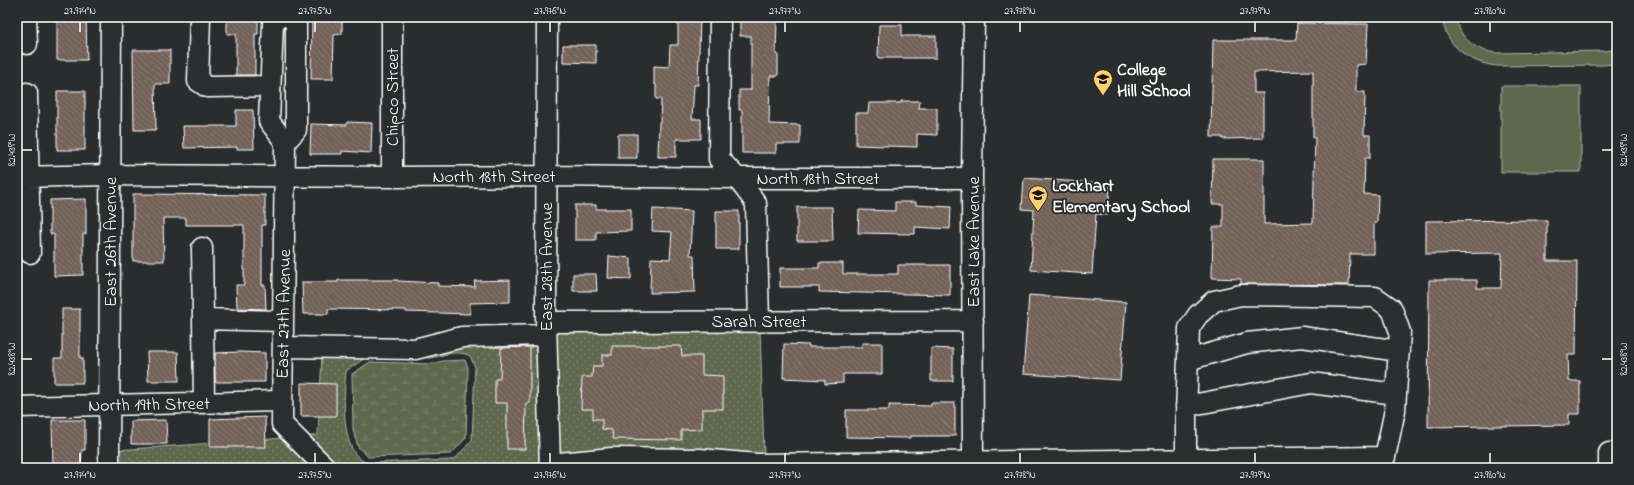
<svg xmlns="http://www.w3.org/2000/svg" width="1634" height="485" viewBox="0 0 1634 485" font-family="'Indie Flower',sans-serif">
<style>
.grass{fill:url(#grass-dots);stroke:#afb3a6}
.wetland{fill:url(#wetland-marsh);stroke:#afb3a6}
.garden{fill:#5f674e;stroke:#afb3a6}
.building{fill:url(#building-back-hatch);stroke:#fff}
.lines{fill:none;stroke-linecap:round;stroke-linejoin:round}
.minor-casing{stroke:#fff;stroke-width:23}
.minor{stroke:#2a2d2e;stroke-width:20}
.ticks{fill:none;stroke:#fff;stroke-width:1.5}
.labels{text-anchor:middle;stroke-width:4;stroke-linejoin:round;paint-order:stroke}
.poi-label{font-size:18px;font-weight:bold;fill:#fff;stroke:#2a2d2e;text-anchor:start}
.street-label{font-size:18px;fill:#fff;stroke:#2a2d2e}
.neatline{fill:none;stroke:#fff;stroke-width:1.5}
.ticks-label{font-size:10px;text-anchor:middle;fill:#fff}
</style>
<defs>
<pattern id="grass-dots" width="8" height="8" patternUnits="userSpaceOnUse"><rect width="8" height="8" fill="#5f674e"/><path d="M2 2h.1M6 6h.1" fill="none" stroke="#777e69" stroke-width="1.8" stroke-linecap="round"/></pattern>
<pattern id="wetland-marsh" width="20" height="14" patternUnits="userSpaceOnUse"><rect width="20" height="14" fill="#5f674e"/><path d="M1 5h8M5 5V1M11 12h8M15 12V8" fill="none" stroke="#777e69"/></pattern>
<pattern id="building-back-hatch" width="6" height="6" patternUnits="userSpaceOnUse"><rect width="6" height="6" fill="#726259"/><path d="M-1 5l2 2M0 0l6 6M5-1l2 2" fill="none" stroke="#877a72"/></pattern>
</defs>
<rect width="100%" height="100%" fill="#2a2d2e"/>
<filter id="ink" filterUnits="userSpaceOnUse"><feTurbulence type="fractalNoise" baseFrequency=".025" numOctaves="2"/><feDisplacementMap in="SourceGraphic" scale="8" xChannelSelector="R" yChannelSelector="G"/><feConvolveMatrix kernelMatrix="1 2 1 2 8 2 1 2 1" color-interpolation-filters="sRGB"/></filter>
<g filter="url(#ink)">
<path class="grass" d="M760,328L764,457L557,456L554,329Z
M538,343L541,468H337L305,437L318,435L322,355L368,356L346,371C344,395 339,455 368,463L451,460L456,458L472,440L475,367L470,356C458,349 442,356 430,358C425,358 419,357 414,357L463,345Z
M285,438L315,468H117V450Z"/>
<path class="wetland" d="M465,360L468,367L466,438L451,454L368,457L358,447L353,430L352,374L370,362L431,364L443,361Z"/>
<path class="garden" d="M1442,17H1455C1460,38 1475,51 1497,53L1605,51L1617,49V63L1605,65L1498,66C1470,64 1445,46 1442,17Z
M1501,86H1581V172H1501Z"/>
<path class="building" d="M57,17H86L87,60H57Z
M227,17H258V34H255V75H236V34H227Z
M312,17H342V34L334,35L333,79H311Z
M678,17H700L698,85H694L692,119H701V139H676V157H658L659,122H660L661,99H656V84H654V66L669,67L670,45H678Z
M740,17L777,19L776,54H778V76H770L769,124L800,125V144H776V153H742V110H739V90H751V36H740Z
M1297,23L1368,24L1366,64L1356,65V92H1365L1364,135H1370V158H1365L1364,194L1378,195L1377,223H1374V254H1350L1349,285L1241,284V279L1212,278L1213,227H1223V204H1212L1213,159H1264V224L1313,223L1315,137H1313V71L1254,72V93H1263V138L1222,139V137H1211L1213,40H1296Z
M879,25H902V36H936V58H878Z
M563,45H596V63L563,62Z
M133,50H170V84H155L156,130H134Z
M57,91H85V150H57Z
M901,101H920L919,108H937V135L917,134V147L856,145V113H868L869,103H901Z
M236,110H253L254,149H237V147L184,148L183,126H236Z
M347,122L372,123L371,153L342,151V154H310L311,124L347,125Z
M618,134H637V158H618Z
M1024,178L1110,184L1108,215L1096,214L1092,274L1031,270L1034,210L1022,209Z
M133,194L265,195V225H262V285H265L266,309L237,308L236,285H244V225H186V218H163L164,261H133Z
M86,199V234H83V275L54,276V234H50V200Z
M895,202H916V205L951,207L950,229L915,227V234L858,233L859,210L895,211Z
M575,205H596V209H631V231L596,232V240H575Z
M797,207H832L833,241H797Z
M653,209L692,211L690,255H694L695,292L650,293L651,258L670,259L672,232L652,231Z
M716,211H739V249H716Z
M1547,220V261H1577L1576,355H1568L1569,381H1580V414H1569V425L1428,427L1429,280H1477V288H1501L1502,253L1426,254V221Z
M609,256L631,258V279L608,278Z
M819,263H843V274H898V265H950V295L819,292V287H780V268H819Z
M573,274H596L597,291H573Z
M338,280H398V281L438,283V286L475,287L474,281L510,280V302L470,303V314L406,312V310L328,309V314H303L302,282H338Z
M1029,295L1126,302L1120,380L1023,374Z
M62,309H80V358H83V383H54V358H62Z
M862,343H882V374H843V383L825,384V380L783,378L784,344L809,345V347H862Z
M612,346H681L682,356H702V375L723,376V409H702V429L681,430V440L613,439L612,430L602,429V419H593V409H581L582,377H592L593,366H602V355H612Z
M530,347V403H526L525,449H507V403H495V379H500L501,348Z
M931,348L953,349V381H931Z
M147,352H178L179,381H148Z
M240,352L265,353V382H215V353Z
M301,383L336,384V416H301Z
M931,403H955V436H911V438L846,437V410H889V405L931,406Z
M265,417L266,447H210V419Z
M52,420H85V450H82L81,468H53Z
M166,420L167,444H131V421Z"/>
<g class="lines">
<defs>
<path id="minor" d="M26,17L27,44
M200,17L198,81L207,87L270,86
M279,17L273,23L269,121L285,142L282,424L326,468
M392,17V177
M547,17L546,322L550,468
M720,17L719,159L737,178L756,203L759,321
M27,93L30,253
M285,142L296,130V25L291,17
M17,177L110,175L392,177L546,176L737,178H972
M202,248L203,319
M546,322L973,321
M283,347L415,349L462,337L546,335
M1188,360L1247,343L1302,337L1399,351
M204,403L203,319L283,321
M1186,406L1311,383L1396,394
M17,407L281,401
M549,464L612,458L699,459L757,464L1385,457
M109,468L111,17
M973,468L972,178L974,17
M1186,468V415L1189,328L1198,315L1214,301L1241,295L1375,297L1392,309L1400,332L1395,410L1385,457
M1609,468V453H1617"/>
</defs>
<use href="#minor" class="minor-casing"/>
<use href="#minor" class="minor"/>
</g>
</g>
<path class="ticks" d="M80,22V32M315,22V32M550,22V32M785,22V32M1020,22V32M1255,22V32M1490,22V32M22,150H32M1602,150H1612M22,359H32M1602,359H1612M80,453V463M315,453V463M550,453V463M785,453V463M1020,453V463M1255,453V463M1490,453V463"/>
<defs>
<symbol id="school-pin" viewBox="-11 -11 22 30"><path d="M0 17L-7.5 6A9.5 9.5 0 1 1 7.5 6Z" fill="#ffd166" stroke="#2a2d2e"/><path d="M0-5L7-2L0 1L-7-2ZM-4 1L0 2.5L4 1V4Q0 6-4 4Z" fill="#111"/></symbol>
</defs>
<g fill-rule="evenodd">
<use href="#school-pin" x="1092" y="68" width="22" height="30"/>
<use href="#school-pin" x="1027" y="184" width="22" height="30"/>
</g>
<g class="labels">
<g class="poi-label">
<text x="1117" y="75">College<tspan x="1117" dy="21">Hill School</tspan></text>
<text x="1052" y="191">Lockhart<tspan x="1052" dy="21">Elementary School</tspan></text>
</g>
<g class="street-label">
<text transform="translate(392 97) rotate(-90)" y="6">Chipco Street</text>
<text x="494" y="182">North 18th Street</text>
<text x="818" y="184">North 18th Street</text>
<text transform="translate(110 242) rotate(-90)" y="6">East 26th Avenue</text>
<text transform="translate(973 242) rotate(-90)" y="6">East Lake Avenue</text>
<text transform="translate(546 267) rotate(-90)" y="6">East 28th Avenue</text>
<text transform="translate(283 314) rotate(-89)" y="6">East 27th Avenue</text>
<text x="759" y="327">Sarah Street</text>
<text transform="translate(149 404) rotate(-1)" y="6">North 19th Street</text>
</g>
</g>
<rect width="1634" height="485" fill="none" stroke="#2a2d2e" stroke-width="44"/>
<rect x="22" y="22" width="1590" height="441" class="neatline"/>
<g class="ticks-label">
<text x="80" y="14">27.974°N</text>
<text x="315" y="14">27.975°N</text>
<text x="550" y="14">27.976°N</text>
<text x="785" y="14">27.977°N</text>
<text x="1020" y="14">27.978°N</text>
<text x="1255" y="14">27.979°N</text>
<text x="1490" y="14">27.980°N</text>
<text transform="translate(1623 150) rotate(-90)" y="4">82.439°W</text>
<text transform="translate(11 150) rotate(-90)" y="4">82.439°W</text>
<text transform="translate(1623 359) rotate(-90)" y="4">82.438°W</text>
<text transform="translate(11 359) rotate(-90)" y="4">82.438°W</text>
<text x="80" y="478">27.974°N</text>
<text x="315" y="478">27.975°N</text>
<text x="550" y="478">27.976°N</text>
<text x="785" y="478">27.977°N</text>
<text x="1020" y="478">27.978°N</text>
<text x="1255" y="478">27.979°N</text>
<text x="1490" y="478">27.980°N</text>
</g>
</svg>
